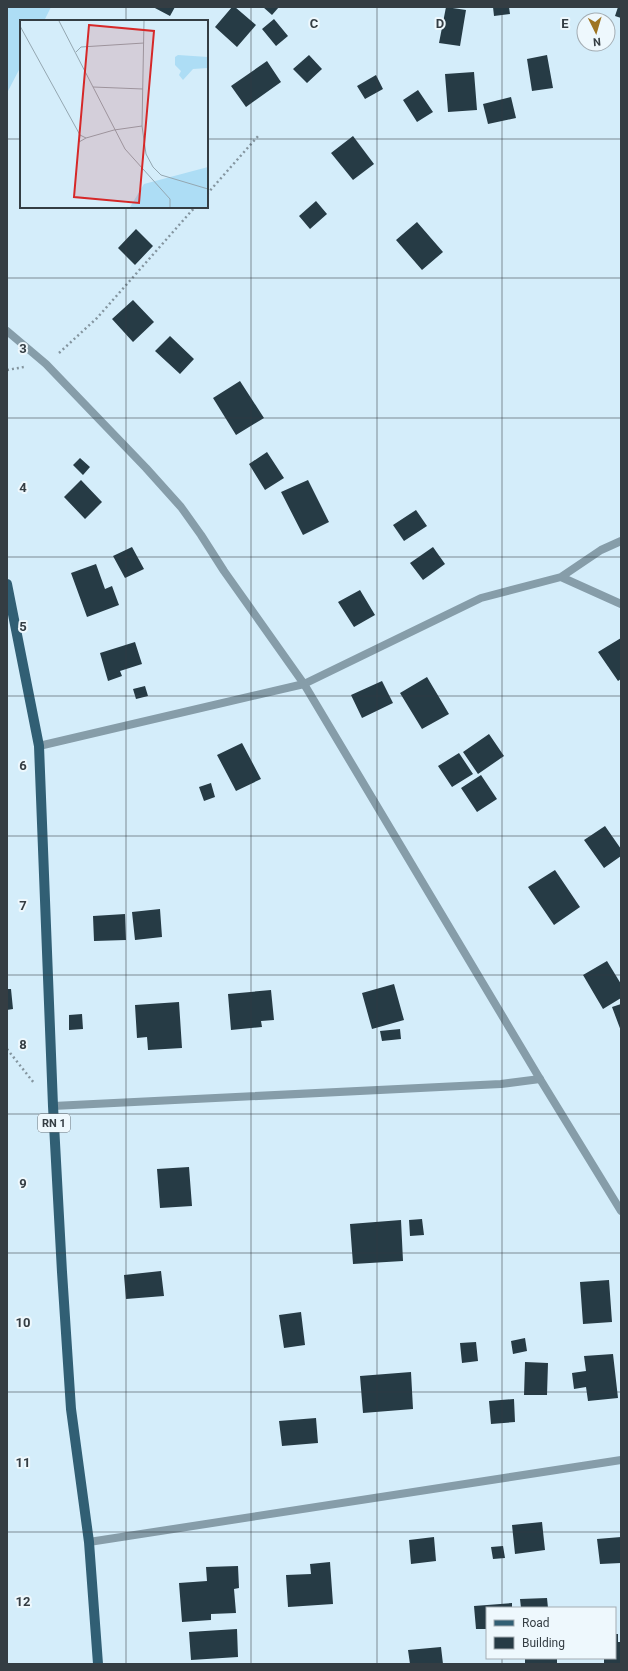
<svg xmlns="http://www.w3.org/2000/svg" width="628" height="1671" viewBox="0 0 628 1671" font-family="Roboto,sans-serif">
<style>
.green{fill:#adddf5}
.building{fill:#263b45}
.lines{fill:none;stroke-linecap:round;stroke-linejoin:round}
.path{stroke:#84959f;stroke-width:2.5;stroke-dasharray:2 3;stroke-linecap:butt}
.minor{stroke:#869da9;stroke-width:8}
.tertiary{stroke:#869da9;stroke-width:8}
.primary{stroke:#315f74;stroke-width:10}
.grid{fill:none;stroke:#343d43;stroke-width:1;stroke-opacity:0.55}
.labels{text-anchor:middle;stroke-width:4;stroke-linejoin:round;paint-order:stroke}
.shield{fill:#eef8fd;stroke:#6c757b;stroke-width:1}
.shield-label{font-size:11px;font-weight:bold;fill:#343d43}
.inset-road{fill:none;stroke:#94a7b1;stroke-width:1}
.view{fill:#d62828;fill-opacity:0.15;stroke:#d62828;stroke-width:2}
.inset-edge{fill:none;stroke:#343d43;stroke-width:2}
.grid-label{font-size:13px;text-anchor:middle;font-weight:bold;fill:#343d43;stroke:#eef8fd;stroke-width:4;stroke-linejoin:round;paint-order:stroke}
</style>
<rect width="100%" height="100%" fill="#d4edfa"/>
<path class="green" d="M7,7H51L44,21H21V66L7,93Z"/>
<path class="building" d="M153,7H175L170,16Z
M232,7H235L256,25L237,47L215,27Z
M263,7H279L272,15Z
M446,7L466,10L460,46L439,43Z
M493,7H509L510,14L494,16Z
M618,7H621V18L615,16Z
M274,19L288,36L276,46L262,29Z
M309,55L322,69L307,83L293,69Z
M547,55L553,88L532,91L527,59Z
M267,61L281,82L246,107L231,86Z
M474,72L477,110L448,112L445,74Z
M376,75L383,89L365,99L357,86Z
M418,90L433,112L417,122L403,100Z
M511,97L516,118L488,124L483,104Z
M353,136L374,164L353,180L331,153Z
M316,201L327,214L310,229L299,216Z
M417,222L443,252L422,270L396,240Z
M136,229L153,246L135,265L118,248Z
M133,300L154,322L133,342L112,319Z
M170,336L194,359L180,374L155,351Z
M240,381L264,418L236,435L213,398Z
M267,452L284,478L265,490L249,464Z
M80,458L90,467L83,475L73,465Z
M81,480L102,502L85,519L64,497Z
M308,480L329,522L303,535L281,492Z
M416,510L427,526L404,541L393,525Z
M132,547L144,569L125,578L113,556Z
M433,547L445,564L423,580L410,563Z
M96,564L105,589L112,586L119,605L87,617L71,573Z
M360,590L375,615L354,627L338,602Z
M621,638V679L618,681L598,652Z
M135,642L142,664L120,671L122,676L108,681L100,653Z
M427,677L449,714L422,729L400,693Z
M382,681L393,703L362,718L351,695Z
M145,686L148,696L136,699L133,689Z
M489,734L504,756L478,774L463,752Z
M242,743L261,779L236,791L217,755Z
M459,753L473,774L452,787L438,766Z
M481,775L497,799L477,812L461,788Z
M211,783L215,797L204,801L199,787Z
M605,826L621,849V856L604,868L584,840Z
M555,870L580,907L554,925L528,887Z
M160,909L162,937L135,940L132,912Z
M125,914L126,940L94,941L93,916Z
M607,961L621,984V998L603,1009L583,975Z
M394,984L404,1020L372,1029L362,993Z
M7,989H11L13,1009L7,1010Z
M271,990L274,1020L261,1021L262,1027L231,1030L228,994Z
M179,1002L182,1048L148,1050L147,1037L137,1038L135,1005Z
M621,1004V1031L612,1007Z
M82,1014L83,1029L69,1030V1015Z
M400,1029L401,1039L382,1041L380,1031Z
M189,1167L192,1206L160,1208L157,1169Z
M422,1219L424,1235L410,1236L409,1220Z
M401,1220L403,1261L353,1264L350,1224Z
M161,1271L164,1296L126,1299L124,1275Z
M609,1280L612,1322L583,1324L580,1282Z
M301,1312L305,1345L284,1348L279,1315Z
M525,1338L527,1351L513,1354L511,1341Z
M476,1342L478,1361L462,1363L460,1343Z
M613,1354L618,1398L588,1401L586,1387L574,1389L572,1373L586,1371L584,1356Z
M525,1362L548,1363L547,1395H524Z
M411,1372L413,1409L363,1413L360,1376Z
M514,1399L515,1422L491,1424L489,1401Z
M316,1418L318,1443L282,1446L279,1421Z
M542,1522L545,1550L515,1554L512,1525Z
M434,1537L436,1561L411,1564L409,1540Z
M621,1537V1563L600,1564L597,1539Z
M503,1546L505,1558L493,1559L491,1547Z
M330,1562L333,1604L288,1607L286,1575L311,1574L310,1564Z
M238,1566L239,1588L234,1589L236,1613L211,1614V1620L182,1622L179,1583L207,1581L206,1567Z
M547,1598L548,1608H521L520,1599Z
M512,1603V1608H487V1629H476L474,1606Z
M237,1629L238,1657L191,1660L189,1632Z
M615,1634H618V1642H621V1664H604V1658H615Z
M441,1647L443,1664H410L408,1650Z
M525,1658H557V1664H525Z"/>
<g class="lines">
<path class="path" d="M207,194L259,135
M59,353L97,318L195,207
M7,370L24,367
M7,1049L34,1083"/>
<path class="minor" d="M561,577L601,550L621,541
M39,746L304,684L481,598L561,577L621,604
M53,1106L501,1084L540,1079
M89,1542L621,1460"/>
<path class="tertiary" d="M7,331L46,364L146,468L181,507L201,535L224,571L304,684L540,1079L621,1211"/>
<path class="primary" d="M7,584L39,746L53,1106L62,1272L71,1409L89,1542L98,1664"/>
</g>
<path class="grid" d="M126,7V21M251,7V1664M377,7V1664M502,7V1608M7,139H21M207,139H621M126,207V1664M7,278H621M7,418H621M7,557H621M7,696H621M7,836H621M7,975H621M7,1114H621M7,1253H621M7,1392H621M7,1532H621M502,1658V1664"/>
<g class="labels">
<rect class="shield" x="38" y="1114" width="32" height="18" rx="3"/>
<g class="shield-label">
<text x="54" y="1127">RN 1</text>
</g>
</g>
<g transform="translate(20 20)">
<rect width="188" height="188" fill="#d4edfa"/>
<path d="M158,35L188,37V48L173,49L163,60L159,55L161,51L155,45V37ZM188,147V187H110L124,164Z" fill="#adddf5"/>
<path class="inset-road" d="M39,1L105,129L150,179V187M124,1L122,106L126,134L133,147L141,155L188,169M0,6L60,115L66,118L94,110L122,106M56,32L61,27L124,23M73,67L123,69M60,115L59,122L66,118"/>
<path class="view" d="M69,5L134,11L119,183L54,177Z"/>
<rect width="188" height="188" class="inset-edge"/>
</g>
<g class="grid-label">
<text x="314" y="28">C</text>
<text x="440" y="28">D</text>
<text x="565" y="28">E</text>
<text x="23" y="353">3</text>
<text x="23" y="492">4</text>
<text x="23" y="631">5</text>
<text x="23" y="770">6</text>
<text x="23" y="910">7</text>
<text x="23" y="1049">8</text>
<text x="23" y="1188">9</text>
<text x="23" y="1327">10</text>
<text x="23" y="1467">11</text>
<text x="23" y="1606">12</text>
</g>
<rect width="628" height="1671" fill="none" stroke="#343d43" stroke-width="16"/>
<rect x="486" y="1607" width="130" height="52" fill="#eef8fd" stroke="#a4adb3"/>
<rect x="494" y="1620" width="20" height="6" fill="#315f74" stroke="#a4adb3"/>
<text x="522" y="1627" font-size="12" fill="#343d43">Road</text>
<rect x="494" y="1637" width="20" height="12" fill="#263b45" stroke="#a4adb3"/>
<text x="522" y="1647" font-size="12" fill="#343d43">Building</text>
<g transform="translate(596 32) rotate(175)"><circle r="19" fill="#eef8fd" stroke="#a4adb3"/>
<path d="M0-3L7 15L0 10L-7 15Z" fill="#9e7422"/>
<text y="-6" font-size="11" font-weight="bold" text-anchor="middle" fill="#343d43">N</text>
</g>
</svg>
